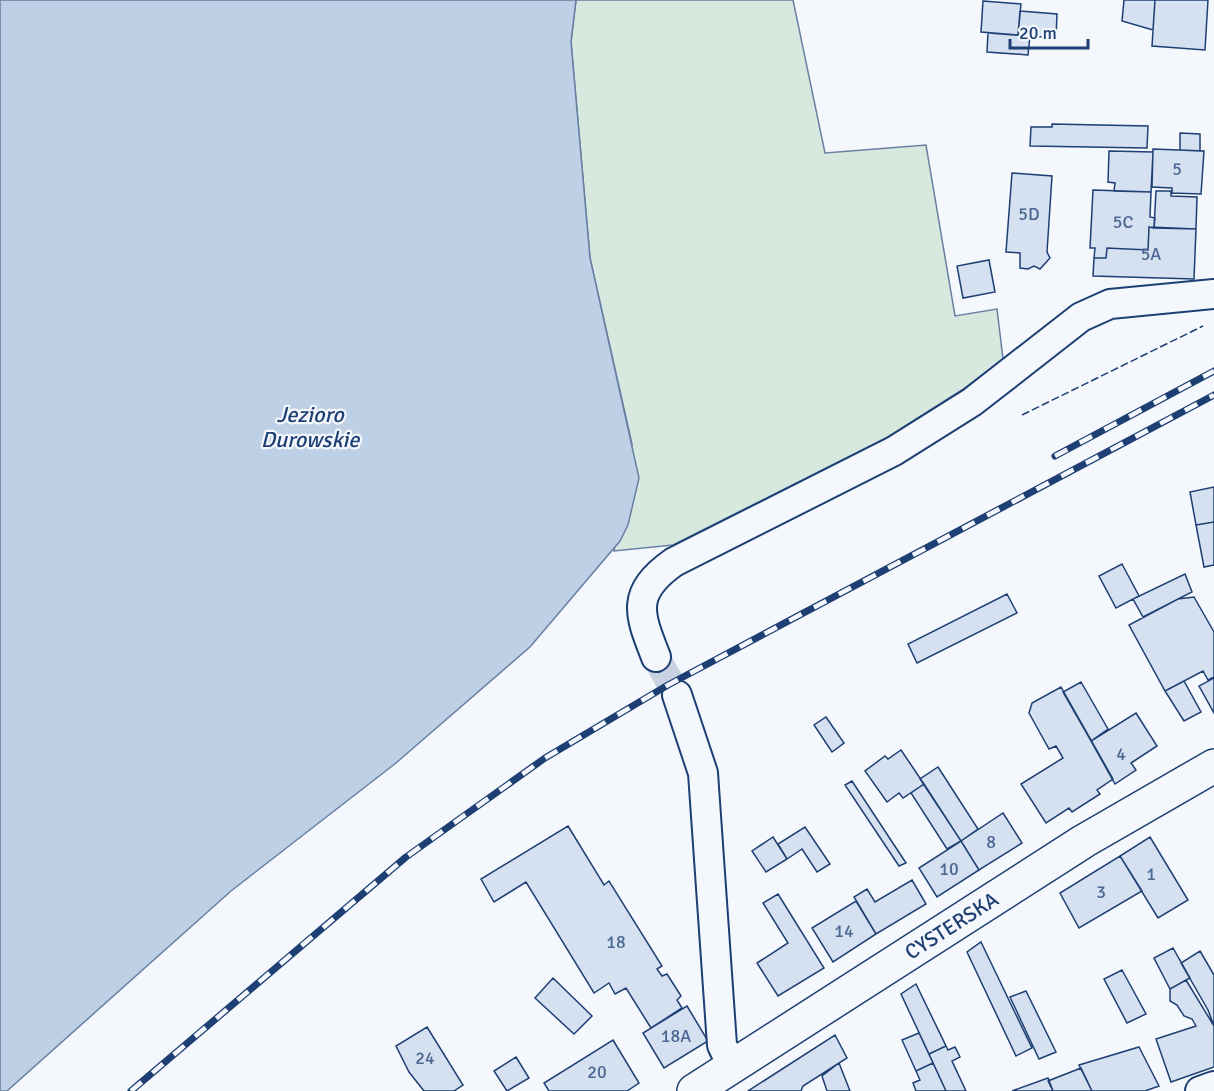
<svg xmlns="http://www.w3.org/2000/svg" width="1214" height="1091" font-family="Signika,sans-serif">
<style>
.green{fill:#d7e8df;stroke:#687fa3;stroke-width:1.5}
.water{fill:#bed0e5;stroke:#687fa3;stroke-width:1.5}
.building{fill:#d5e0f0;stroke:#1d3f73;stroke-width:1.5}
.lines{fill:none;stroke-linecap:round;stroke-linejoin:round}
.minor-tunnel{stroke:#c9d2e0;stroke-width:28;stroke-dasharray:28 14;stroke-linecap:butt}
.minor-casing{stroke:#1d3f73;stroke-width:32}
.major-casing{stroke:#1d3f73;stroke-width:36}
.minor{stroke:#f4f7fb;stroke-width:28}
.major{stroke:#f4f7fb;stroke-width:33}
.rail-casing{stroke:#1d3f73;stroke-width:7}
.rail{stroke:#f4f7fb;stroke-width:4.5;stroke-dasharray:14;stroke-linecap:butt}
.fence{stroke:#1d3f73;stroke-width:1.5;stroke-dasharray:8 3;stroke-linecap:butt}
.labels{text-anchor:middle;stroke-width:4.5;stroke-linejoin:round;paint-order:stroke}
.number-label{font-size:18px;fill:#4b6792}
.street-label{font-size:21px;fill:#1d3f73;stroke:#f4f7fb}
.water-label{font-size:22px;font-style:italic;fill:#1d3f73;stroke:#f4f7fb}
</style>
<rect width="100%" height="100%" fill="#f4f7fb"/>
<path class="green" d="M576,0H793L825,153L926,145L955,316L997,309L1003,359L962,390L888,437L673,545L614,551L632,444L590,258L571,42Z"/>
<path class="water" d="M0,0H576L571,42L590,258L639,478L628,525L620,541L530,647L396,763L231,891L7,1091H0Z"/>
<path class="building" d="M1124,0H1155L1153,30L1122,21Z
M1155,0H1208L1205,50L1152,46Z
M983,1L1021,4L1018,35L981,32Z
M1020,11L1057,14L1056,38L1018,35Z
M988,33L1030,36L1028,55L987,52Z
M1052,124L1148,126L1147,148L1030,146L1031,127H1052Z
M1180,133L1200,134V151L1180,150Z
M1153,149L1204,151L1201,194L1172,193V188L1152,187Z
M1109,151L1153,152L1151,192L1114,191L1115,183L1108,182Z
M1012,173L1052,176L1047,252L1050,258L1040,269L1034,266L1028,269L1020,268V253L1006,252Z
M1093,190L1151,192L1150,217L1155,218L1154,228L1149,227L1148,250L1107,248L1106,258H1094L1095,248H1090Z
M1156,191H1171V196L1197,197L1196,229L1154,228Z
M1149,227L1196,229L1194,279L1093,276L1094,258H1106L1107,248L1148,250Z
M989,260L995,292L963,298L957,266Z
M1214,487V522L1196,525L1190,492Z
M1214,522V565L1204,567L1196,525Z
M1122,564L1139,596L1116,608L1099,576Z
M1185,574L1192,592L1143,617L1133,599Z
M1007,594L1017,613L917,663L908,644Z
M1194,597L1214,632V677L1208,680L1203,671L1165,691L1129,625L1178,599Z
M1214,678V713L1199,686Z
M1184,681L1201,712L1184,721L1165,691Z
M1081,682L1108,729L1091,741L1063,692Z
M1061,687L1113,779L1097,790L1100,794L1072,812L1069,808L1046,823L1021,784L1063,758L1056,746L1049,749L1029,713L1032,703Z
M1136,713L1157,746L1131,763L1136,770L1115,784L1091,741Z
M826,717L844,743L832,752L814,725Z
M901,750L924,784L903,798L899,793L887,802L865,771L885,756L888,759Z
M938,767L978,829L961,841L920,779Z
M852,781L906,863L899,866L845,785Z
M924,784L961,841L947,849L911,793Z
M1003,813L1022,843L979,870L961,841Z
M568,826L604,885L609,881L662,966L657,969L662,976L667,974L681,996L677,1000L682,1008L651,1028L626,988L615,994L609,983L594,993L526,882L494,902L481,879Z
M805,827L830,864L817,872L802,849L787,859L778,844Z
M773,837L787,859L766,872L752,851Z
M1150,837L1188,900L1158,918L1120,856Z
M961,841L979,870L937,897L919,868Z
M1120,856L1142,891L1079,928L1060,893Z
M912,880L926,904L876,934L854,897L867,889L875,902Z
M778,894L824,968L778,996L757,963L788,943L763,903Z
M856,901L876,934L833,962L812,928Z
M981,942L1032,1048L1016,1056L967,952Z
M1173,948L1190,978L1170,989L1154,958Z
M1200,951L1214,975V1026L1208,1010L1181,963Z
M1122,970L1146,1014L1127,1023L1104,979Z
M553,978L592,1016L574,1034L535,998Z
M1186,980L1214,1026V1067L1171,1082L1156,1039L1196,1026L1192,1019L1184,1016L1177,1005L1170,1001V989Z
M916,984L946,1046L929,1054L901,994Z
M1026,991L1056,1052L1039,1059L1010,997Z
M687,1006L708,1041L664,1068L643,1033Z
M427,1027L463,1085L454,1091H424L409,1072L396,1046Z
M919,1033L933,1063L916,1071L902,1040Z
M835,1035L847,1058L803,1086L801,1091H748Z
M613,1040L639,1083L627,1091H549L544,1083Z
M946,1046L948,1050L955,1047L960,1057L952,1061L966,1091H946L929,1054Z
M1139,1047L1159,1086L1145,1091H1092L1079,1065Z
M516,1057L529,1078L507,1091L494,1071Z
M839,1063L850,1091H827L822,1076Z
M933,1063L946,1091H916L913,1083L920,1080L916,1071Z
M1081,1068L1092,1091H1053L1048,1081Z
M1048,1078L1053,1091H1012Z"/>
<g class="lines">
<path class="minor-tunnel" d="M656,657L677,695"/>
<defs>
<path id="minor" d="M656,657C639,614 630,593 674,562L894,451L972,402L1081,317L1110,304L1214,294
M677,695L703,773L722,1045L732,1066
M1200,1091L1214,1086"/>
<g id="major">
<path id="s1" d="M694,1091L1084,841L1214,766"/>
</g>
</defs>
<use href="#minor" class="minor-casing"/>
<use href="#major" class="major-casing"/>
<use href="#minor" class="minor"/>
<use href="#major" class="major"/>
<defs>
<path id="rail" d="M1055,456L1214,371
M131,1091L406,857L545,758L668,685L1214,395"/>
</defs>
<use href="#rail" class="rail-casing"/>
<use href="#rail" class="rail"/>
<path class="fence" d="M1022,415L1203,326"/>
</g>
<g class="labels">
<g class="number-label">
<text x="1177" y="175">5</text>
<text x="1029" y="220">5D</text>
<text x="1123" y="228">5C</text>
<text x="1151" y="260">5A</text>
<text x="1121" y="760">4</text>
<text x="991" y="848">8</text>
<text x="949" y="875">10</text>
<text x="1151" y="880">1</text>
<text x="1101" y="898">3</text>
<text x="844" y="937">14</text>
<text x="616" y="948">18</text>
<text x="676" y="1042">18A</text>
<text x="425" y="1064">24</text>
<text x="597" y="1078">20</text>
</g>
<g class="street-label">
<text dy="7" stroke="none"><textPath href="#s1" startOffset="306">CYSTERSKA</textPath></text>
</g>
<g class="water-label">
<text x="310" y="422">Jezioro<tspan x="310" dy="25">Durowskie</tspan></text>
</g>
</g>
<path d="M1010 39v9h78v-9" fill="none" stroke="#1d3f73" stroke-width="3"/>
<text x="1019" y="39" font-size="18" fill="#1d3f73" stroke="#f4f7fb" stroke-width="4.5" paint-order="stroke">20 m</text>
</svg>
